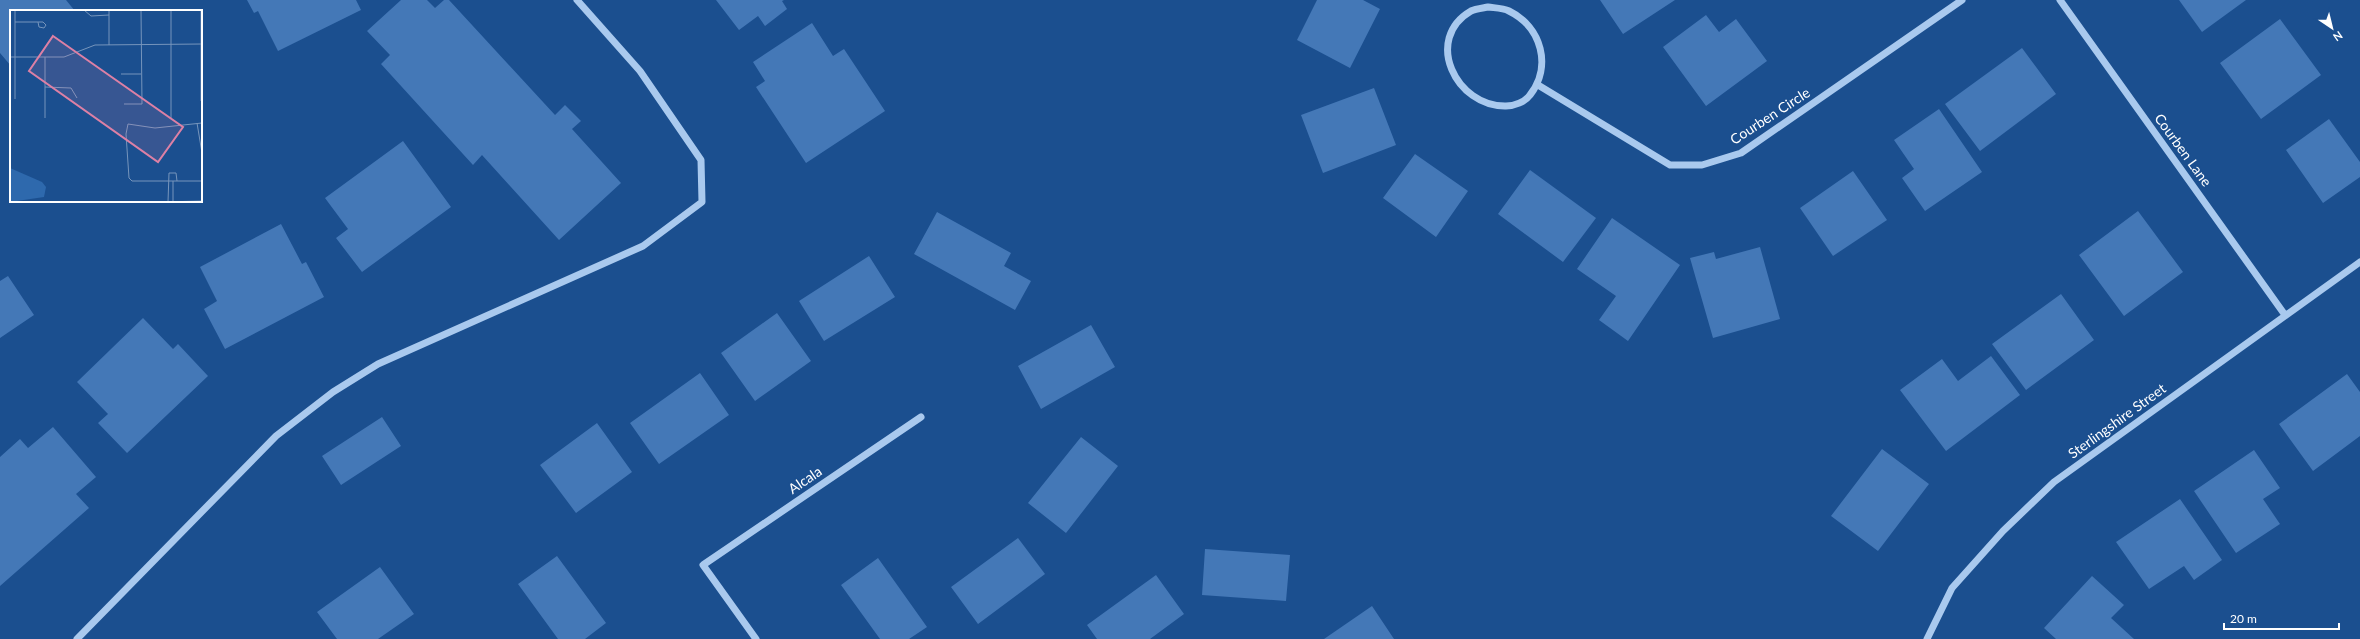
<svg xmlns="http://www.w3.org/2000/svg" width="2360" height="639" font-family="Lato,sans-serif">
<style>
.building{fill:#4478b7}
.lines{fill:none;stroke-linecap:round;stroke-linejoin:round}
.minor{stroke:#a9c9ee;stroke-width:7}
.labels{text-anchor:middle;stroke-width:3.5;stroke-linejoin:round;paint-order:stroke}
.street-label{font-size:14px;fill:#fff;stroke:#1b4f8f}
.inset-road{fill:none;stroke:#7695bc;stroke-width:1}
.view{fill:#dd80a5;fill-opacity:0.15;stroke:#dd80a5;stroke-width:2}
.inset-edge{fill:none;stroke:#fff;stroke-width:2}
</style>
<rect width="100%" height="100%" fill="#1b4f8f"/>
<path class="building" d="M0,0H66L75,11H11V66L0,53Z
M247,0H356L361,10L278,51L258,11L254,13Z
M401,0H427L435,8L444,0H449L555,115L565,105L581,121L572,129L621,183L559,240L482,155L473,165L381,64L390,55L367,31Z
M716,0H784L782,1L787,9L765,26L758,16L739,30Z
M1317,0H1363L1380,9L1350,68L1297,40Z
M1600,0H1675L1623,34Z
M2179,0H2246L2202,32Z
M1706,15L1719,32L1736,19L1767,61L1706,106L1663,47Z
M2280,19L2321,75L2261,119L2220,63Z
M812,23L833,56L844,49L885,111L806,163L756,87L765,81L753,62Z
M2022,48L2056,94L1980,151L1945,104Z
M1374,88L1396,145L1323,173L1301,115Z
M1939,109L1982,172L1925,211L1902,178L1914,169L1894,140Z
M2329,119L2360,162V177L2323,203L2286,150Z
M403,141L451,207L362,272L336,238L348,229L325,198Z
M1415,154L1468,191L1436,237L1383,198Z
M1530,170L1596,218L1563,262L1498,214Z
M1853,171L1887,220L1833,256L1800,208Z
M2138,211L2183,272L2124,316L2079,255Z
M937,212L1011,253L1004,266L1031,281L1015,310L914,254Z
M1612,218L1680,265L1628,341L1599,320L1616,296L1577,269Z
M281,224L302,264L306,262L324,297L225,349L204,309L217,301L200,267Z
M1760,247L1780,319L1713,338L1690,258L1714,252L1716,259Z
M869,256L895,297L824,341L799,301Z
M8,276L34,315L0,338V281Z
M2061,294L2094,340L2026,390L1992,344Z
M777,313L811,361L755,401L721,353Z
M143,318L173,349L178,344L208,376L127,453L98,423L108,414L77,382Z
M1091,325L1115,367L1041,409L1018,366Z
M1991,356L2020,395L1946,451L1900,390L1942,359L1958,381Z
M700,373L729,415L659,464L630,423Z
M2347,374L2360,392V436L2313,471L2279,424Z
M382,417L401,446L341,485L322,456Z
M597,423L632,472L576,513L540,465Z
M53,427L96,477L76,494L89,508L0,586V457L20,439L28,448Z
M1081,437L1118,466L1066,533L1028,503Z
M1882,449L1929,484L1878,551L1831,516Z
M2254,450L2280,488L2263,499L2280,524L2236,553L2194,491Z
M2180,499L2222,560L2194,580L2184,566L2149,589L2116,542Z
M1018,538L1045,574L978,624L951,587Z
M1205,549L1290,555L1286,601L1202,595Z
M557,556L606,623L585,639H558L518,584Z
M878,558L927,627L909,639H880L841,585Z
M380,567L414,614L378,639H337L317,612Z
M1156,575L1184,614L1150,639H1097L1087,625Z
M2092,576L2124,605L2111,618L2134,639H2056L2044,628Z
M1372,606L1394,639H1324Z"/>
<g class="lines">
<path class="minor" d="M2060,0L2285,315
M1488,7C1495,8 1503,8 1509,11C1542,27 1552,67 1530,95C1525,102 1514,106 1506,106C1456,107 1423,39 1471,11C1475,9 1483,8 1488,7Z
M1538,85L1670,165H1702L1741,153L1962,0
M77,639L276,436L333,392L378,364L643,246L702,202L701,160L640,71L577,0
M756,639L703,565L921,417
M1927,639L1952,588L2003,531L2054,482L2360,262"/>
</g>
<g class="labels">
<g class="street-label">
<text transform="translate(1770 116) rotate(-33)" y="5">Courben Circle</text>
<text transform="translate(2183 150) rotate(54)" y="5">Courben Lane</text>
<text transform="translate(2117 421) rotate(-36)" y="5">Sterlingshire Street</text>
<text transform="translate(805 480) rotate(-34)" y="5">Alcala</text>
</g>
</g>
<g transform="translate(10 10)">
<rect width="192" height="192" fill="#1b4f8f"/>
<path d="M0,158L32,172L36,177L34,187L0,192Z" fill="#2e69ad"/>
<path class="inset-road" d="M5,0V89M74,0L81,6L99,5M99,0V35M161,0V108M191,0V91M5,12H33L36,15L34,18L29,17L28,12M0,47H54L85,35L192,34M111,64H131M35,77L61,78L67,88M114,94H132L131,0M35,108V47M187,113L192,143M192,113L145,118L118,114L116,124L119,168L122,171H192M152,192L192,191M158,192L159,163H166L167,171M163,192V171"/>
<path class="view" d="M43,26L173,117L148,152L19,61Z"/>
<rect width="192" height="192" class="inset-edge"/>
</g>
<g transform="translate(2332 28) rotate(145)" stroke="#1b4f8f" stroke-width="3" paint-order="stroke">
<path d="M0-3L7 15L0 10L-7 15Z" fill="#ffffff"/>
<text y="-6" font-size="11" font-weight="bold" text-anchor="middle" fill="#ffffff">N</text>
</g>
<path d="M2224 623v6h115v-6" fill="none" stroke="#ffffff" stroke-width="2"/>
<text x="2230" y="623" font-size="12" fill="#ffffff" stroke="#1b4f8f" stroke-width="3" paint-order="stroke">20 m</text>
</svg>
